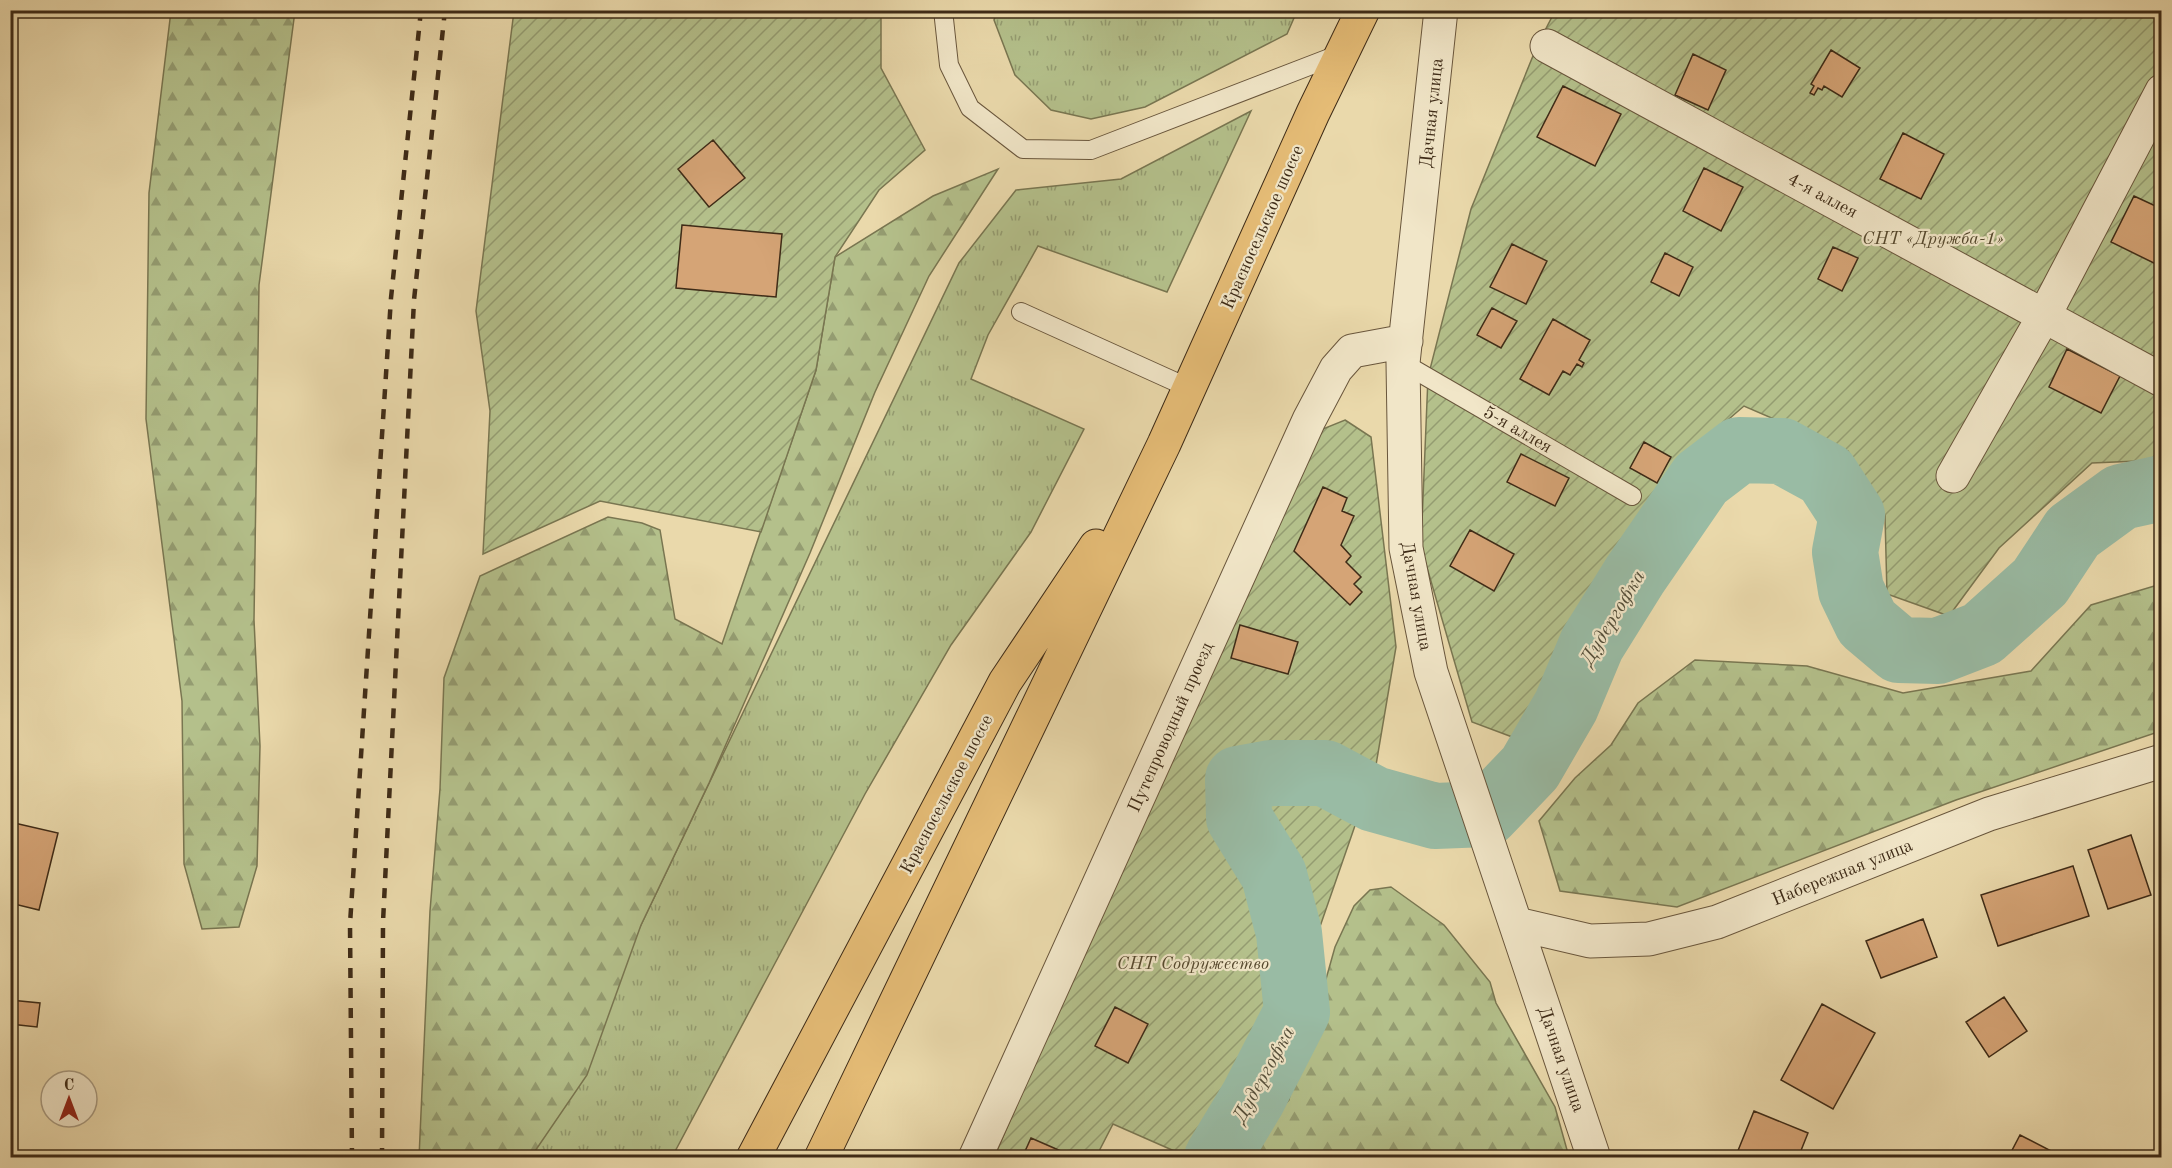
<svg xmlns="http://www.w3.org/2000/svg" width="2172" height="1168" font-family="'Old Standard TT',serif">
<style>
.grass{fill:url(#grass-tufts);stroke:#797651;stroke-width:1.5}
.forest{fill:url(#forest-firs);stroke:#797651;stroke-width:1.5}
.garden{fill:url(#garden-furrows);stroke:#797651;stroke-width:1.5}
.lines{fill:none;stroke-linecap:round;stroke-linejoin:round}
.river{stroke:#99bba4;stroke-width:66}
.building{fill:#d5a476;stroke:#3e2b17;stroke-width:1.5}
.service-casing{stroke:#69563c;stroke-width:20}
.minor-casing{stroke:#69563c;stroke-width:35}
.trunk-casing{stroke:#3e2b17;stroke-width:35}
.service{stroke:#f1e6c8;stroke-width:18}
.minor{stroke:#f1e6c8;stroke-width:33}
.trunk{stroke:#e5bc76;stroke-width:33}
.rail{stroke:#3e2b17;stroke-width:4.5;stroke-dasharray:10 10;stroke-linecap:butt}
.labels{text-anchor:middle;stroke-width:4.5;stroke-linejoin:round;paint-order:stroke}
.street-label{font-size:18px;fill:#3e2b17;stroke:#f1e6c8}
.park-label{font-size:18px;font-style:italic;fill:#56492e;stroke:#f1e6c8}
.water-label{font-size:20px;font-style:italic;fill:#554f3a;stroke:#f1e6c8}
</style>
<defs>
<pattern id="grass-tufts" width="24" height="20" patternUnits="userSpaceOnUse" patternTransform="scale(1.5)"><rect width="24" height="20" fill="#b4c08b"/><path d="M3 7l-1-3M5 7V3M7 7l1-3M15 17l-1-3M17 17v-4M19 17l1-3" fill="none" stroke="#949c71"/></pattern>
<pattern id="forest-firs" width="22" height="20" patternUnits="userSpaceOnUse" patternTransform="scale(1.5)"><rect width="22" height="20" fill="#b4c08b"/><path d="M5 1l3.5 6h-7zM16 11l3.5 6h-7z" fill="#949c71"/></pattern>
<pattern id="garden-furrows" width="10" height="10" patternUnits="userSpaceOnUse" patternTransform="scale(1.5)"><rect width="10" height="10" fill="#b4c08b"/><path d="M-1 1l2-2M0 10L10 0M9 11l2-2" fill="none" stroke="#949c71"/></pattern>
</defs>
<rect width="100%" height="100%" fill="#ead9ab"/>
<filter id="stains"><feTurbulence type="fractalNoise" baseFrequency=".00333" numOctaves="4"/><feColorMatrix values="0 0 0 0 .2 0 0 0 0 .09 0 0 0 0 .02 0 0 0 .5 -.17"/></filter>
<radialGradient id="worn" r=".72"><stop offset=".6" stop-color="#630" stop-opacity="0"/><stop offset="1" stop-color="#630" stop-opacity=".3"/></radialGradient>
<path class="grass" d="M997,11L1297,10V11L1287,34L1145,107L1091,119L1051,110L1015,75L994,20Z
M1251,111L1167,292L1038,246L988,335L971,379L1084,429L1031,532L951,645L865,794L672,1157L529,1158L959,263L1016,190L1121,179Z"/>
<path class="forest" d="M171,11H295L259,285L254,620L260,746L257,866L239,927L202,929L184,864L182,701L146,419L149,193Z
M998,169L929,276L875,392L810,553L709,783L641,925L587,1075L531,1157L419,1158L430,911L440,789L444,678L480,576L608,517L642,523L660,530L675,619L722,644L816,370L835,257L933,196Z
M2161,584V731L1956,800L1677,907L1560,891L1539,821L1575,778L1611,745L1638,703L1695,660L1807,666L1903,693L2031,671L2091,605Z
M1391,887L1444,925L1490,982L1496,1003L1555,1107L1569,1157H1247L1259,1133L1289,1100L1293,1077L1310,1036L1335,947L1354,906L1370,890Z"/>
<path class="garden" d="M514,11H881V68L925,150L879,190L835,257L816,370L761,532L600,501L483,554L490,411L476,311Z
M1555,11H2161V460L2092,463L1999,548L1949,616L1887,594L1885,516L1848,451L1744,406L1708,437L1656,507L1515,738L1472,722L1421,547L1428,377L1471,209L1537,46Z
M1345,420L1371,437L1396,647L1376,765L1289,1016L1188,1157L1113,1124L1096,1157L994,1158L1298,439Z"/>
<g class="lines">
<path class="river" d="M1217,1158L1253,1098L1297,1012L1289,933L1274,875L1239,818L1238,779L1271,773H1325L1374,799L1435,816L1486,814L1530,768L1566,706L1592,644L1635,575L1701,479L1739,450L1782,451L1826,475L1852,515L1845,552L1851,590L1867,623L1899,650L1938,651L1982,634L2040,582L2073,532L2121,497L2162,488"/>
</g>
<path class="building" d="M1831,50L1860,68L1842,97L1824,86L1822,90L1818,88L1814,95L1810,93L1814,86L1811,84Z
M1693,54L1726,70L1708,110L1675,95Z
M1563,86L1621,114L1595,166L1537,137Z
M1903,133L1944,154L1921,199L1880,179Z
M713,140L745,178L709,207L678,169Z
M1704,168L1743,187L1721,231L1683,211Z
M2134,196L2162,209V267L2111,242Z
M682,225L782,234L776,297L676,288Z
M1512,244L1547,261L1526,304L1490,287Z
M1833,247L1858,258L1842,291L1818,279Z
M1665,253L1693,267L1679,296L1651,282Z
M1492,308L1517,321L1501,348L1477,335Z
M1553,319L1590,340L1579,360L1584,363L1582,367L1577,364L1570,375L1563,371L1549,395L1520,379Z
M2067,349L2120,376L2101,413L2049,387Z
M1644,442L1671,457L1657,483L1630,468Z
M1521,454L1569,478L1555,506L1507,482Z
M1323,487L1347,498L1342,511L1354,516L1341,545L1351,556L1346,562L1361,577L1354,584L1362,592L1350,605L1294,551Z
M1470,530L1514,554L1494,591L1450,566Z
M1240,625L1298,642L1288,674L1231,658Z
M10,822L58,833L39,910L10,903Z
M2131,835L2151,895L2108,909L2088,850Z
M2073,866L2089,916L1998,946L1981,895Z
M1923,919L1937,957L1881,978L1866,941Z
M2004,997L2027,1031L1989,1057L1966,1022Z
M10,1000L40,1003L37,1027L10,1024Z
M1822,1004L1875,1033L1833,1109L1781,1080Z
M1115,1007L1148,1024L1128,1063L1095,1046Z
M1754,1111L1808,1133L1798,1158H1735Z
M2020,1135L2061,1156L2060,1158H2008Z
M1031,1138L1070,1155L1069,1158H1022Z"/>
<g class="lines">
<defs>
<path id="service" d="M943,10L949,65L970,108L1023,149L1091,150L1340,54
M1021,312L1189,388
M1403,363L1632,496"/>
<path id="minor" d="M1441,10L1403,363L1406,548L1431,672L1594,1158
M1547,46L2162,380
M1953,476L2045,314L2162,91
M1517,924L1590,941L1649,939L1717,922L1989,814L2162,761
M975,1158L1309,420L1336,369L1352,351L1406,341"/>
<path id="trunk" d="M753,1158L1005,682L1096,546
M821,1158L1164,444L1313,113L1363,10"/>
</defs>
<use href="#service" class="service-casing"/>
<use href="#minor" class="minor-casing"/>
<use href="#trunk" class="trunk-casing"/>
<use href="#service" class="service"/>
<use href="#minor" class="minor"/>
<use href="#trunk" class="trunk"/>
<path class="rail" d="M352,1158L350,924L391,298L421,10
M382,1158L383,922L414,300L445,10"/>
</g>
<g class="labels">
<g class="street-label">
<text transform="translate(1431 113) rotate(-84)" y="6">Дачная улица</text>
<text transform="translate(1823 195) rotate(28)" y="6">4-я аллея</text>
<text transform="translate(1262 227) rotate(-66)" y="6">Красносельское шоссе</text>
<text transform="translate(1518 429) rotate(30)" y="6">5-я аллея</text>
<text transform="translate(1417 596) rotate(80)" y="6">Дачная улица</text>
<text transform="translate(1170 727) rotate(-66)" y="6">Путепроводный проезд</text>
<text transform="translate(946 794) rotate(-62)" y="6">Красносельское шоссе</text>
<text transform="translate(1842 872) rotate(-22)" y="6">Набережная улица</text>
<text transform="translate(1562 1059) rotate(71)" y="6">Дачная улица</text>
</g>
<g class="park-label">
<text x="1933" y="244">СНТ «Дружба-1»</text>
<text x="1193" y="969">СНТ Содружество</text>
</g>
<g class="water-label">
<text transform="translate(1612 617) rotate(-59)" y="7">Дудергофка</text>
<text transform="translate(1263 1074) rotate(-61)" y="7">Дудергофка</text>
</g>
</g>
<rect width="2172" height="1168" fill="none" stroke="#ead9ab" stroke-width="36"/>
<rect x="12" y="12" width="2148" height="1144" fill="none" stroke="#3e2b17" stroke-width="3"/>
<rect x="18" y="18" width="2136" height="1132" fill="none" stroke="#3e2b17" stroke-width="1.5"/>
<g transform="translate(69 1099)"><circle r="28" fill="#f1e6c8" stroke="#a99b81" stroke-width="1.5"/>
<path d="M0-4.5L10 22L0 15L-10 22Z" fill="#8f2418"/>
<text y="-9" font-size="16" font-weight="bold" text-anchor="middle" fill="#3e2b17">С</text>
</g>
<rect width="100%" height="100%" filter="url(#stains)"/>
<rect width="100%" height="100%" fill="url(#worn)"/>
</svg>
